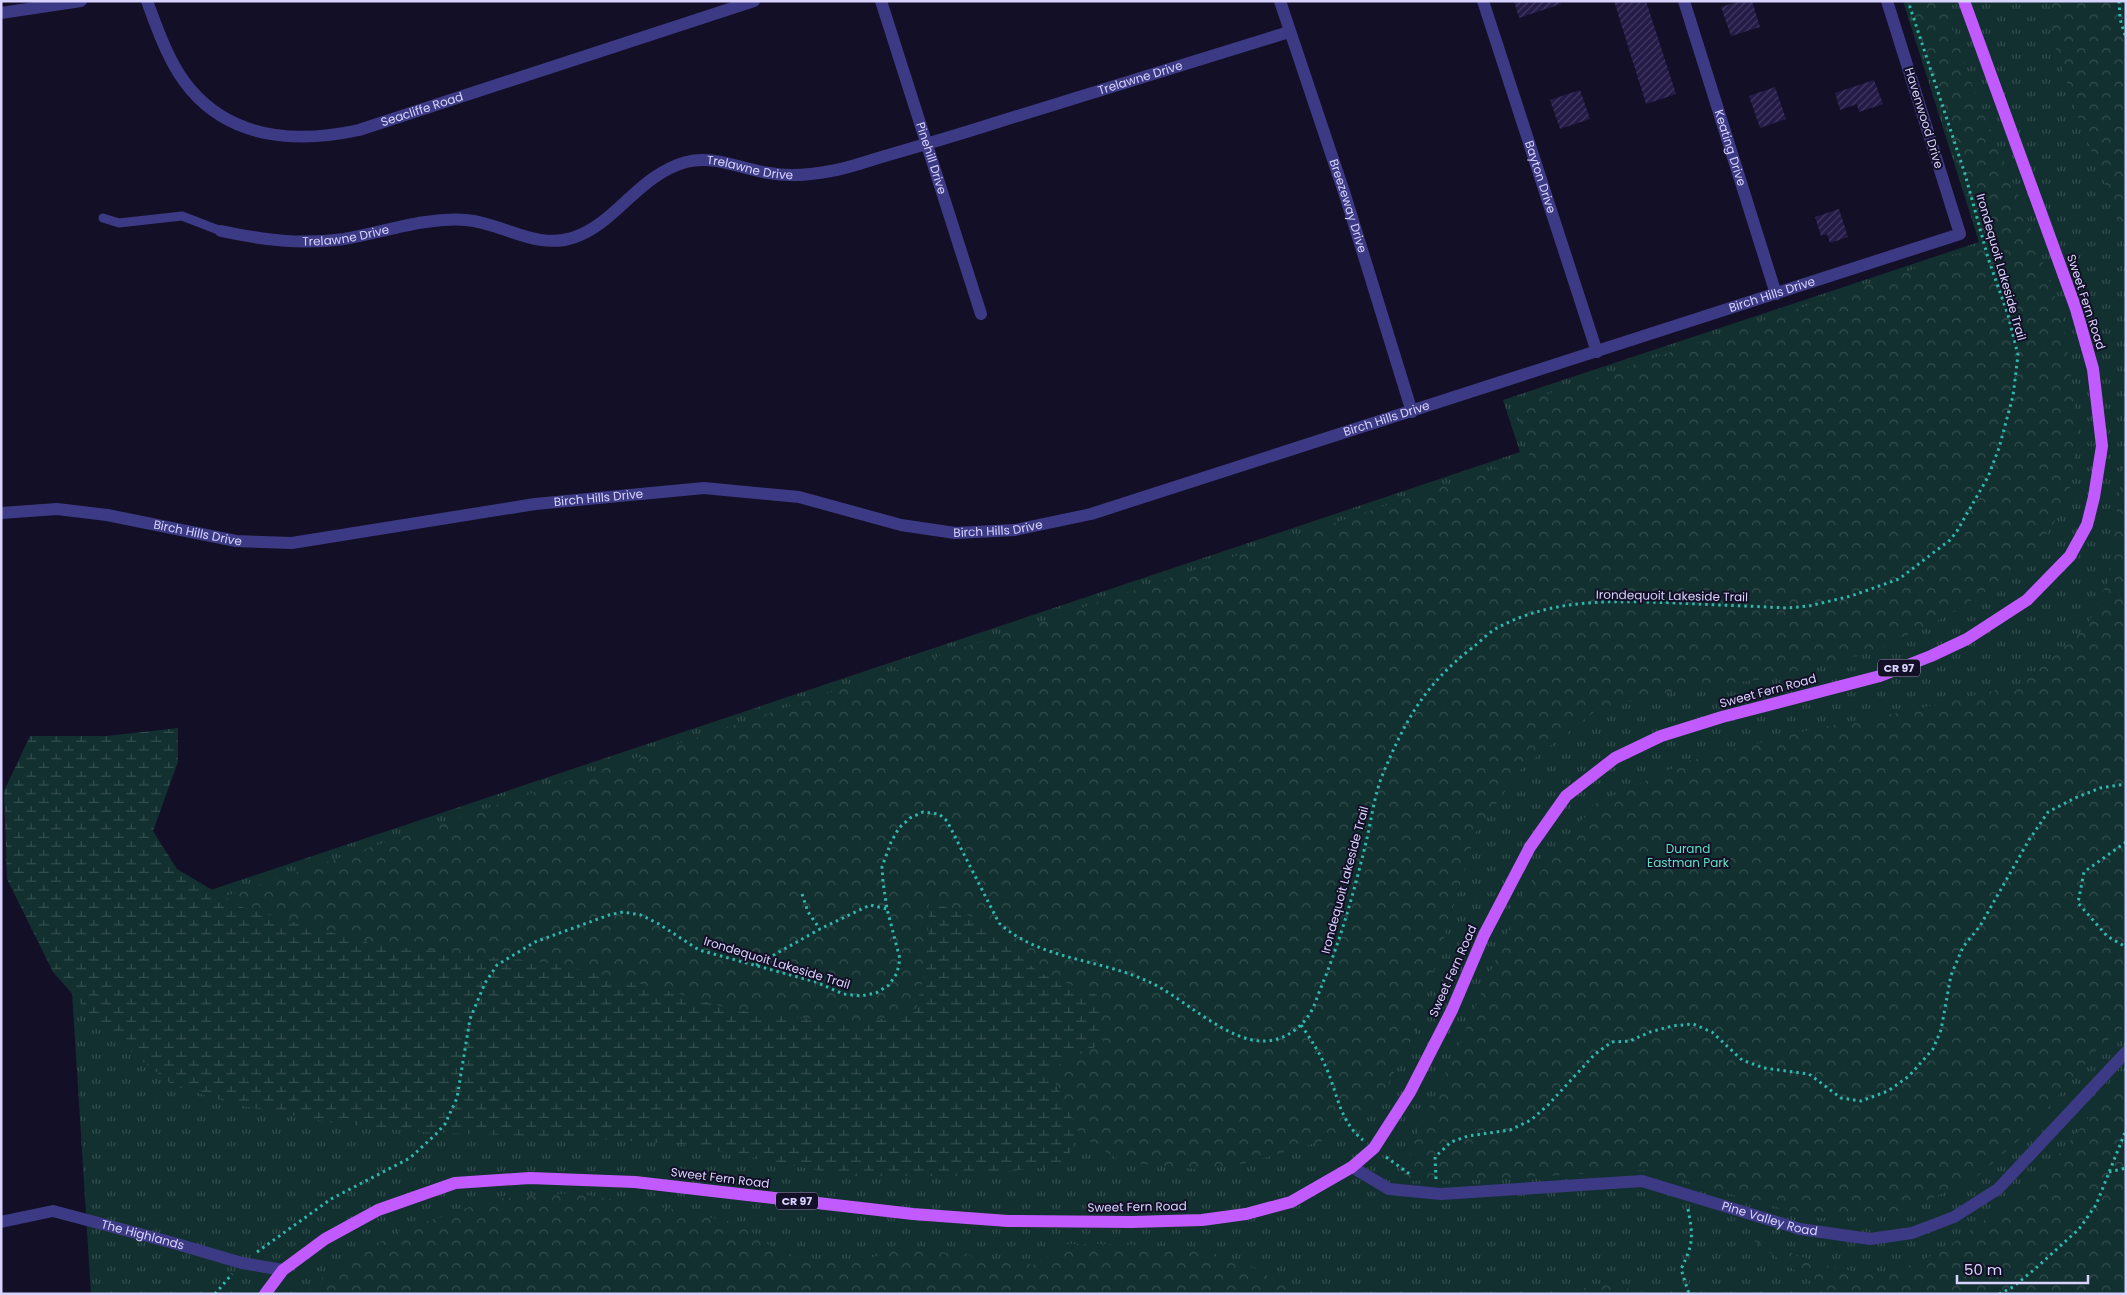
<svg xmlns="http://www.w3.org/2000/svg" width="2127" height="1295" font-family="Poppins,sans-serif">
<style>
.grass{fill:url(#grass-tufts)}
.forest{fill:url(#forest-crowns)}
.wetland{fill:url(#wetland-marsh)}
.building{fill:url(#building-hatch)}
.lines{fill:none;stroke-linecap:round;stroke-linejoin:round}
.path{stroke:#2fb8b0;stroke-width:3;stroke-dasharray:2.5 4;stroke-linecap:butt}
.lane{stroke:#3d3a85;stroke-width:9}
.street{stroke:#3d3a85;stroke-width:12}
.primary{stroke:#c25bff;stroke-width:12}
.labels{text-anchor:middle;stroke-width:4;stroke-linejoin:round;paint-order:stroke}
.shield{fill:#130f26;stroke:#9e99be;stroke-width:1}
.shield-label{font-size:11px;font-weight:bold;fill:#d9d4ff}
.street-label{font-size:12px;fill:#d9d4ff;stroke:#130f26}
.park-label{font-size:12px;fill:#5fe0c0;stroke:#130f26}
</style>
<defs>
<pattern id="grass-tufts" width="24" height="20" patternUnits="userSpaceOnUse" patternTransform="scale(1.25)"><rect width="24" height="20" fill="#12302f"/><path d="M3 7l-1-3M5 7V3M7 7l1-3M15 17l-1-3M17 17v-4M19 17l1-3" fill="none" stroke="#344d4e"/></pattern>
<pattern id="forest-crowns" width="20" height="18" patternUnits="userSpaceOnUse" patternTransform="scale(1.25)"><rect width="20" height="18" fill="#12302f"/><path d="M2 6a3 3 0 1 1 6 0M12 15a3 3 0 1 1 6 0" fill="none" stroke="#344d4e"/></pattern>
<pattern id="wetland-marsh" width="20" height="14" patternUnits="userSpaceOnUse" patternTransform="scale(1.25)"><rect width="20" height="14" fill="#12302f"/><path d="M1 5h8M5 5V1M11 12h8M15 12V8" fill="none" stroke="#344d4e"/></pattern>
<pattern id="building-hatch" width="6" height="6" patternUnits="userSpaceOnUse" patternTransform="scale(1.25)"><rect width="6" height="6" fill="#241b47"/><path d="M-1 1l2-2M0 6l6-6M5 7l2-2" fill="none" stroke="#433b63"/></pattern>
</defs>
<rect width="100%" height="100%" fill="#130f26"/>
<path class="grass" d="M1903,1H2126V1294H91L65,881L133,916L1520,452L1503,400L1979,242Z"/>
<path class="forest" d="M1907,1H1944L1975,93L2022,204L2063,319L2078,428L2068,502L2024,567L1949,615L1869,653L1772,678L1676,690L1598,709L1522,768L1476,832L1415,1033L1378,1103L1340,1136L1243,1164L1197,1169L1122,1162L1079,1134L1049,1069L1103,1043L1097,995L1040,973L972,917L929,901L928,956L916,1011L857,1024L729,1009L673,992L557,964L376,945L241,907L223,897L1530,457L1515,405L1982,246Z
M2049,1H2126V252L2117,214L2079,120L2053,40Z
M2126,439V1026L2101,1045L2026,1134L1973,1180L1891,1216L1814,1218L1647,1170L1479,1180L1402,1181L1416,1135L1463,1036L1524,893L1593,805L1688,761L1817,728L1908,711L2022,684L2087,627L2108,581Z
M2126,1079V1294H1828L1747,1236L1824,1265L1882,1277L1940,1252L2034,1185L2110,1091Z
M574,1193L666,1208L741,1224L769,1245L792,1255L845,1264L892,1252L930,1251L967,1255L1033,1265L1067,1244H1120L1199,1248L1254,1268L1299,1294H305L323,1277L401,1230L494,1199Z
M1605,1283L1650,1294H1559Z"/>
<path class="wetland" d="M178,728V762L153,831L177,869L241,907L376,945L557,964L673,992L729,1009L799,1018L857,1024L916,1011L928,956L929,901L972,917L1040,973L1097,995L1103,1043L1049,1069L1079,1134L1063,1166L955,1176H848L679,1144L560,1137L418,1132L327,1122L238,1105L174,1086L106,1032L53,972L7,879L4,791L30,736H107Z"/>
<path class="building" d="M1514,1H1560L1561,4L1519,18Z
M1614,1H1646L1676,94L1646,104Z
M1740,1H1752L1760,27L1731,36L1721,7Z
M1874,80L1883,104L1859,112L1857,104L1840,110L1835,93Z
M1775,87L1786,119L1760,128L1749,96Z
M1580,90L1590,119L1560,129L1550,100Z
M1839,209L1848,237L1830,243L1827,234L1821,236L1815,217Z"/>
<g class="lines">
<path class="path" d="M2119,1L2120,19L2126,38
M2126,842L2084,872L2078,903L2107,936L2126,947
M802,894L808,912L820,929
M756,965L820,929L870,905L887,909
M1301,1025C1312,1041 1321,1055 1328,1072C1338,1097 1341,1123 1363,1140
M1386,1157L1411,1175
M2109,1172L2126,1168
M1436,1179L1435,1157L1451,1142L1468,1136L1510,1130L1531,1120L1548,1105L1595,1054L1612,1042L1630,1041L1650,1032L1672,1026L1693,1024L1712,1032L1742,1060L1764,1068L1809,1074L1841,1098L1861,1101L1888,1091L1909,1076L1933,1049L1941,1030L1951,975L1963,947L1980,926L2029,840L2048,812L2075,798L2100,788L2126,784
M1688,1209C1693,1236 1694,1243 1681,1269L1688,1291L1694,1294
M257,1252L331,1199L410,1158L436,1134L445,1124L457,1098L470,1019L485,983L497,965L535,942L609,915L623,912L641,915L659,924L699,950L816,982L843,994L861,996L876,993L889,985L897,973L900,959L887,909L883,882L882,867L891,842L899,828L910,818L923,812L939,814L947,821L999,923C1043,963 1108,958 1159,987C1188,1003 1230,1042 1264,1041C1282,1041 1299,1030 1309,1015C1315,1006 1318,994 1322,985C1342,936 1356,885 1368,834C1372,815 1375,794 1382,776C1405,721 1424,685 1472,648C1480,642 1488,633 1497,628C1555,597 1615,601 1678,603C1714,605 1751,606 1787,608L1809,606L1851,596L1899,579L1950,540L1957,531L1988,477L1999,448L2013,396L2018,355L2008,315L1988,258L1965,174L1908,1
M215,1294L232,1274
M1999,1294L2013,1287L2036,1268L2079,1229L2096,1205L2126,1130"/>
<path class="lane" d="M103,218L119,223L182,216L221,231"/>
<g class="street">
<path id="s1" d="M147,1C158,31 170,66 191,90C234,140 299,143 359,130L754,1"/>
<path id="s2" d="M881,1L981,314"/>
<path id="s3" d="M1280,1L1346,198L1412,412"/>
<path id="s4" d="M1483,1L1597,352"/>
<path id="s5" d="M1684,1L1776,294"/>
<path d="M1,13L81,1"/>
<path id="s6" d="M221,231C264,240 300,245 344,239C385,232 424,217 466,220C503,223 537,251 575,237C616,223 639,175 686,162C715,155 741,169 769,173C790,177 810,175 831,171C849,168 867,161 885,156C923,145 961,134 998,122C1095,92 1192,62 1289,32"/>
<path id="s7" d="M1,513L57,509L107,515L236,541L292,543L535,504L704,488L799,497L901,525L955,533L1015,530L1091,514L1960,234L1887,1"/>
<path id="s8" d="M1352,1167L1389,1189L1441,1194L1642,1181L1800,1229L1870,1239L1912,1233L1954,1217L1998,1189L2126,1052"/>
<path id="s9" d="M1,1222L53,1211L170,1242L242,1263L283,1270"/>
</g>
<path class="primary" d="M265,1294L283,1270L325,1239L378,1210L455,1183L530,1178L635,1182L913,1214L1008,1221L1132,1222L1202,1220L1246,1214L1291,1202L1352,1167L1374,1148L1410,1092L1452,1010L1484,935L1530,847L1566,796L1615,758L1661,736L1722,717L1880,676L1931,656L1967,639L2027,600L2070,556L2087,525L2094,497L2102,446L2093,369L2076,309L1964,1"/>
</g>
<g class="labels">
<g class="shield">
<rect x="1878" y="659.5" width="42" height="17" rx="4"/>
<rect x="776" y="1192.5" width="42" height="17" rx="4"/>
</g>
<g class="shield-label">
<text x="1899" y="672">CR 97</text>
<text x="797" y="1205">CR 97</text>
</g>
<g class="street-label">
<text dy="4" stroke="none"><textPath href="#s6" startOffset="965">Trelawne Drive</textPath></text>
<text dy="4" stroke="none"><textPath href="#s1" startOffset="348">Seacliffe Road</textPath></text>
<text transform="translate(1924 118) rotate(73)" y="4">Havenwood Drive</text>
<text dy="4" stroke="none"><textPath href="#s5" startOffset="154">Keating Drive</textPath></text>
<text dy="4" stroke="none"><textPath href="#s2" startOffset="165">Pinehill Drive</textPath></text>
<text dy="4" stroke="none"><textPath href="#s6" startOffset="560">Trelawne Drive</textPath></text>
<text dy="4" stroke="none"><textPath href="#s4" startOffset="185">Bayton Drive</textPath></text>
<text dy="4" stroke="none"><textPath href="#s3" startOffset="216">Breezeway Drive</textPath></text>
<text dy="4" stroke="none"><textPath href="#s6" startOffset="126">Trelawne Drive</textPath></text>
<text transform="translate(2001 267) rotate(74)" y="4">Irondequoit Lakeside Trail</text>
<text dy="4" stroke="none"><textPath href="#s7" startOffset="1819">Birch Hills Drive</textPath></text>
<text transform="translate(2086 302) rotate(72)" y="4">Sweet Fern Road</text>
<text dy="4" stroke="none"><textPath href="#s7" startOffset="1414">Birch Hills Drive</textPath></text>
<text dy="4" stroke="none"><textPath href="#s7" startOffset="604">Birch Hills Drive</textPath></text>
<text dy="4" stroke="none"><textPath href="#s7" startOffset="1009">Birch Hills Drive</textPath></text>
<text dy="4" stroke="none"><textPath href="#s7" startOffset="199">Birch Hills Drive</textPath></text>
<text transform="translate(1672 596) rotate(1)" y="4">Irondequoit Lakeside Trail</text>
<text transform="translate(1768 691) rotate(-15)" y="4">Sweet Fern Road</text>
<text transform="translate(1345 880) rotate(-75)" y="4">Irondequoit Lakeside Trail</text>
<text transform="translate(777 963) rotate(17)" y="4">Irondequoit Lakeside Trail</text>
<text transform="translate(1453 971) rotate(-66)" y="4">Sweet Fern Road</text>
<text transform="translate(720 1178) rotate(7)" y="4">Sweet Fern Road</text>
<text transform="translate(1137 1207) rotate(-1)" y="4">Sweet Fern Road</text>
<text dy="4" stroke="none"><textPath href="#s8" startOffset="430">Pine Valley Road</textPath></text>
<text dy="4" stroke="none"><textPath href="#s9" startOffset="146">The Highlands</textPath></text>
</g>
<g class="park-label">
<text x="1688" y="853">Durand<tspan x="1688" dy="14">Eastman Park</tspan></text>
</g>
</g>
<rect width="2127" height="1295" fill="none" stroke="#d9d4ff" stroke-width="5"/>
<path d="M1957 1275v8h131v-8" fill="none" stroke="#d9d4ff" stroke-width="2.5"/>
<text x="1964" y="1275" font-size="15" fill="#d9d4ff" stroke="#130f26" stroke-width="4" paint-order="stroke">50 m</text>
</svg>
